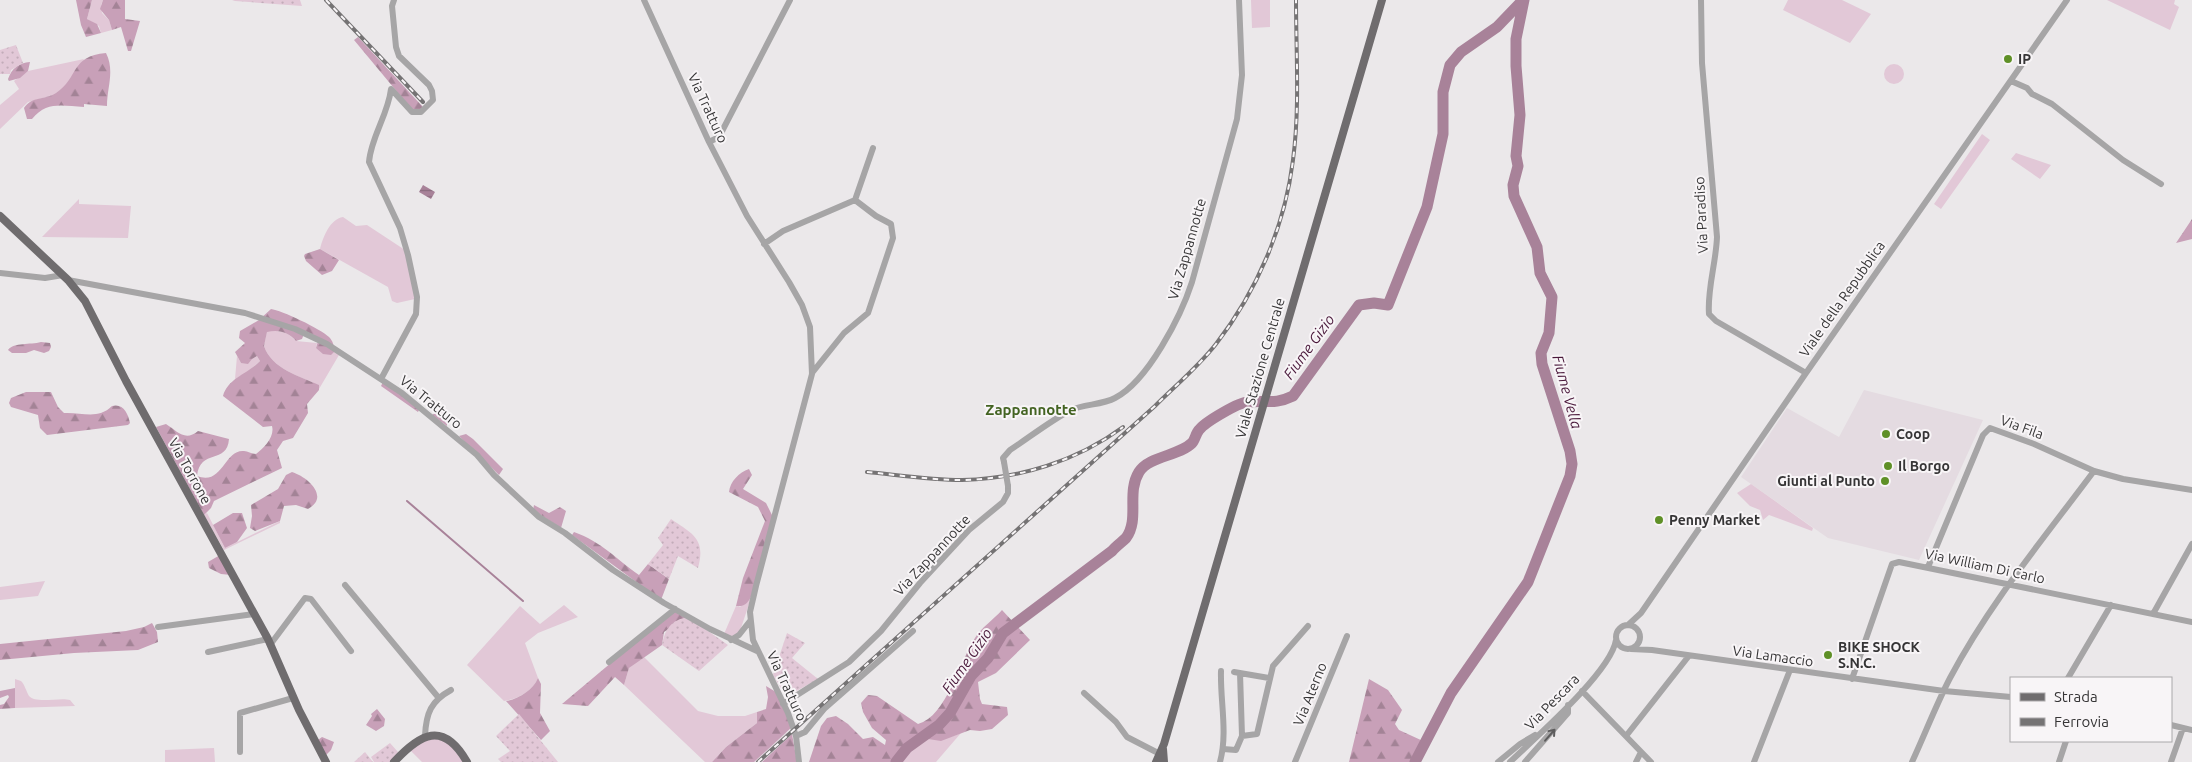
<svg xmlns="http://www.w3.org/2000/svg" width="2192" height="762" font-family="Ubuntu,sans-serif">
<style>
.built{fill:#e4dbe1}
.grass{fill:#e2c8d7}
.forest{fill:url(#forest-firs)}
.garden{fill:url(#garden-dots)}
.water{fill:url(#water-rules)}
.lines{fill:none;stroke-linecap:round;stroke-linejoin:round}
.stream{stroke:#a88299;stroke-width:2}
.river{stroke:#a88299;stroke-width:11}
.minor{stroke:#a6a5a6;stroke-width:6}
.major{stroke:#6f6c6e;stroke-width:8}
.rail-casing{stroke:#757374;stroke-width:4}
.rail{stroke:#f8f5f7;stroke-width:2;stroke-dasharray:5.5;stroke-linecap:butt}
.minor-bridge{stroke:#a6a5a6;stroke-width:6}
.oneway{stroke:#5d5c5d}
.poi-dot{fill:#5f9027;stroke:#f8f5f7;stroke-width:2}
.labels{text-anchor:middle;stroke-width:4;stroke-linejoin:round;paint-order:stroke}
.poi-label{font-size:14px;font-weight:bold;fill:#363536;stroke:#f8f5f7;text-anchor:start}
.street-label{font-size:14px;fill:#363536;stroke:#f8f5f7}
.water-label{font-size:15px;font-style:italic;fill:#4a193b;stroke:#f8f5f7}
.neighbourhood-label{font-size:15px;font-weight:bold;fill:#436322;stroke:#f8f5f7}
</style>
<defs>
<pattern id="forest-firs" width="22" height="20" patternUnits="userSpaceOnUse" patternTransform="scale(1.25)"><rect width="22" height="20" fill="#c8a0b8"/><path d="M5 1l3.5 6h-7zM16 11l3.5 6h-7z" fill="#a38396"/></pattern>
<pattern id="garden-dots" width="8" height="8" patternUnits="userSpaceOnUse" patternTransform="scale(1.25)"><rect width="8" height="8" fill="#e2c8d7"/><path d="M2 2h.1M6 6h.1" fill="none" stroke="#c2acb9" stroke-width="1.8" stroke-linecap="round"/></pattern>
<pattern id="water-rules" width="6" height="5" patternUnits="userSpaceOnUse" patternTransform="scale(1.25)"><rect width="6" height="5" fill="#a88299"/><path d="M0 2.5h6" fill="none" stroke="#8a6b7e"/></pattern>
</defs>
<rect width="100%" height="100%" fill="#ebe8ea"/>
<path class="built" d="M1864,390L1983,420L1919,560L1828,538L1741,477L1787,408L1839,437Z
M786,732L790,736L762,762H754Z"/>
<path class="grass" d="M92,0H103L101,5L102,13L109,20L112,30L101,33L99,26L87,19Z
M1251,0H1270V27L1252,28Z
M1788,0H1842L1871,14L1850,43L1783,10Z
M2107,0H2175L2174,4L2179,7L2170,30Z
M84,59L65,86L54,95L28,102L0,129V105L19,89L14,81L28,71Z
M1884 74a10 10 0 1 1 20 0a10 10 0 1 1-20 0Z
M1982,134L1990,140L1941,209L1934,204Z
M2016,153L2051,165L2040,179L2011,159Z
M79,199V204L131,206L128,238L42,237Z
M343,217L356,226L367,225L405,250L415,299L397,303L392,301L388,287L320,249C323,237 330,219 343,217Z
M272,330L287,333L296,341L317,343L316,348L335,351L339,355L319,389L318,385C299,376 272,369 264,346L267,331Z
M237,356L241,363L257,356L260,361L246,373L235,379Z
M1751,484L1813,528L1812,531L1769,515L1763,520L1760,510L1750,506L1737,493Z
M207,513L225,548L280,521V523L224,550L204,515Z
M45,581L38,596L0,600V587Z
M752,595L740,631L733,637L724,634L736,606L740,607Z
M564,605L578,617L538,633L525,643L538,678C533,691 518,699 504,701L467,665L520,606L540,624Z
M643,656L698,711L718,716H745L757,712V723L726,747L712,762H705L624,685L629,668Z
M15,679L21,681C25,685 26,691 29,696C36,704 60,697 70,700L75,706L15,708Z
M961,733L936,762H897L898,754L915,737C932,740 946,740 961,733Z
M434,737L449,744L464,762H422L411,751L418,744Z
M214,748L215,762H165V750Z"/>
<path class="forest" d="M76,0H92L87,19L97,24L101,33L86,37L81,25Z
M103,0H125V19L140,21L131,51H128L121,27L112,30L109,20L100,9Z
M358,37L423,107L419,111H413L354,40Z
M106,53C115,71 107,87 107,106L84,104V107C62,106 47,101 32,119H27L24,108C32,96 45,100 56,93C79,78 70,56 106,53Z
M30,62L28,71L20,78L9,81L8,79C12,68 19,63 30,62Z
M2192,219V239L2176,243Z
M320,249L339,260L332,271L322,275L306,261L304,256L305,254Z
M271,309C281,310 321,329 329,337C333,341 334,346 335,351L331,355L323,354L316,348L319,338L305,331L302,339L296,341C289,332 278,329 267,332L264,346C272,369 299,376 319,385V390L307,404L308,413L293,438L283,441L277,450L282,468L214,501L211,508L204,515L156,427L166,424C177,431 185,442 198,431L229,439C227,465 200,448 197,476C223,486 224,449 244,451C248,451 251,454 256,454C264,448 275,437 272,426L263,427L223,396C228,378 248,374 260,361L257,356L252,359L248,364L241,363L235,352L245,343L239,338L240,331L259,320Z
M41,342L50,343L51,347L49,351L44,353L34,350L26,353H12L8,350C14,342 30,345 41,342Z
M383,382L403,396L419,410L418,412L381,386Z
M26,392H51L58,407L64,413C82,412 98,420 112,406C123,403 128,413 130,423L128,425L47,435L40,428L38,415L11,407L9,403L11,398Z
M442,410L447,421V426L432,415L438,411Z
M466,434L473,439L503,469L499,475L459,436Z
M749,469L752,475L743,489L766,503L773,517L752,595C748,602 746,607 736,606L743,578L765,521L758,507L729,492C730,482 739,472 749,469Z
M292,472C308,477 330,497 308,509L296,505L284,506L280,521L255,531L250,528L252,516L251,505L278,489L286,475Z
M534,505L549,513L560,507L566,511L561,528L533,510Z
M233,513H242L247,528L237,542L225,548L213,525Z
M574,532C602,542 616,559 639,575L648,564L669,579L661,600L572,535Z
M220,555L231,575L221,574L209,568L208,562Z
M674,610L688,617L664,632L662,645L629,668L624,685L615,677L588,706L562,704Z
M1002,610L1030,640L996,673L978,682L980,699L982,704L1007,707L1008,715L992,729L980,731L970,730L941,741L915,737L898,754L897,762H809L821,726L827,718L836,716L848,724L863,739L873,737L885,745L886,740L872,728L863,712L861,703L868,695L877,696L918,724C947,716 959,662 975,638C981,628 994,619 1002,610Z
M152,623L157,632L158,642L138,650L74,653L0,660V644L126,631L144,627Z
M538,678L541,684L540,713L550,731L541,740L506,701C519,699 533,690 538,678Z
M1369,679L1388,690L1402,710L1395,724L1399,730L1423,741L1412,762H1349Z
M766,686L776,692L792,727L754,762H712L726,747L757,723V712L766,709L768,697Z
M15,688V708L0,709V705L4,704L9,697L8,695L0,698V691Z
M377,709L385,719L384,726L376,731L366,725L372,716L371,714Z
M792,734L797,762H762L790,736Z
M322,737L334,742L331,750L326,755L318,740Z"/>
<path class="garden" d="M232,0H300L302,6L235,1Z
M16,45L23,63L11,70L10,74H0V50Z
M671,519C693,534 706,539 698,568L678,556L669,579L648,564L663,545L658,538Z
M688,617L728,645L699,671L662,645C665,629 671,620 688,617Z
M787,633L805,643L792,658L818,679L793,693L783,692L773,675Z
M519,714L558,762H501L498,759L510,751L496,736Z
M390,743L398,752L390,762H374L371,757Z
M365,752L373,762H354Z"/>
<path class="water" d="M423,185L435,192L431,199L419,192Z"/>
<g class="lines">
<path class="stream" d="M407,501L523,601"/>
<path class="river" d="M896,762L907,748L939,725L950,713L971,676L988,658L1003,633L1112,551C1116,546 1122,542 1126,538C1140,519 1126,493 1139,472C1149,456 1179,456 1192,443C1195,440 1196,433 1199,430C1205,422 1239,402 1248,402C1267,400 1274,405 1293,396L1359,305L1374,303L1388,305L1427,207L1443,134V92L1450,65L1461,52L1497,27L1523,0
M1415,762L1451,693L1528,582L1570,476L1572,464L1570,451L1542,364L1541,353L1549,333L1552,297L1540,273L1537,247L1514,196L1513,185L1518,166L1516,156L1520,115L1516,66V39L1524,0"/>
<path class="minor" d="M644,0L709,142L747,216L789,282L802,305L810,327L812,374L756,586L750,612L753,640L788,713L796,736L799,762
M1701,0L1702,63L1717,237C1716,263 1707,290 1709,314L1716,321L1806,373
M2011,81L2027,88L2032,94L2052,104L2123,160L2161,184
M709,142L719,137L790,0
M764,244L783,231L855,200L873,148
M0,273L45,278L63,275
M68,280L245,313L295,329L327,344L402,393L477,455L494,475L539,517L565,533L613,570L664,603L710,629L757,651
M812,373L844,333L868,313L893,238L891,224L876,216L855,200
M381,379L416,314L417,297L408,255L400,228L369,162C371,137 388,115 391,89L412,112H421L433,100L432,91L429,85L399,56L396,47L392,6L394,0
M1004,462L1003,458L1010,450C1030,437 1050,421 1071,410C1084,404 1102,405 1115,398C1148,381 1181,316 1192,282L1237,119L1242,75L1239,0
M1928,567L1983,435L1990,428L2034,444L2094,471L2123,479L2192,490
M345,585L438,697
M2153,614L2192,544
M1616 637a12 12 0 1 1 24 0a12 12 0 1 1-24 0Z
M1628,625L1641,613L1806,373L2067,0
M158,627L254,614
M731,640L739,635L750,621
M270,645L305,598L311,599L351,651
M1631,649L1652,650L1944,691L2011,697
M208,652L268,639
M609,662L675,609
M1234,672L1269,678
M1240,673L1242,736
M2068,678L2111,605
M1852,679L1892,564L1899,562L2192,622
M1582,691L1651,762
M1084,693L1116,722L1127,737L1160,754
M783,704L849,662L881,631L920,583L969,530L1003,502L1008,493V486
M2171,725L2192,730
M425,736C426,713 431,701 451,690
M796,736L805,732L824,709L913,631
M1626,736L1688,657
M1223,749L1236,750L1242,736L1257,734L1273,666L1308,626
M240,752V713L293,698
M1220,762C1228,732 1220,701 1221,671
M1295,762L1347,636
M1498,762L1520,744L1535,735
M1510,762C1535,738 1611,672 1616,640
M1525,762L1568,713V705
M1636,762L1641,752
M1754,762L1790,670
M1912,762C1925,734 1936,705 1950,678C1989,604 2044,538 2094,471
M2059,762L2066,741
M2171,762L2183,728"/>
<path class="major" d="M0,216L68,280L85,301L126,381L268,639L299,710L326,762
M1163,749L1164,762
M394,762C420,734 443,720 467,762
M1156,762L1164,744L1382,0"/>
<defs>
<path id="rail" d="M326,0L423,102
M867,472C898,475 930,480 962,480C1019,479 1077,461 1123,427
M758,762L1155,406C1175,386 1198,367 1216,344C1257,291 1285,226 1293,160C1300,107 1296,53 1296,0"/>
</defs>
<use href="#rail" class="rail-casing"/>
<use href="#rail" class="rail"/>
<path class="minor-bridge" d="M1004,462L1008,486"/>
</g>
<defs><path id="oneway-shaft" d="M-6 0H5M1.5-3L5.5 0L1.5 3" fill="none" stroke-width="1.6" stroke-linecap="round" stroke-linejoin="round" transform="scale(1.25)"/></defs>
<use class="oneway" href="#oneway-shaft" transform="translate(1550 735) rotate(-49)"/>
<g class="poi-dot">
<circle cx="2008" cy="59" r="5"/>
<circle cx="1886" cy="434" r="5"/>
<circle cx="1888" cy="466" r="5"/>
<circle cx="1885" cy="481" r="5"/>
<circle cx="1659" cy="520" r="5"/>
<circle cx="1828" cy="655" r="5"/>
</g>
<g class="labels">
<g class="poi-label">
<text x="2018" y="64">IP</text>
<text x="1896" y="439">Coop</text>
<text x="1898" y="471">Il Borgo</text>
<text x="1875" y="486" text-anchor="end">Giunti al Punto</text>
<text x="1669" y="525">Penny Market</text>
<text x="1838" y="652">BIKE SHOCK<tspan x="1838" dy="16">S.N.C.</tspan></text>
</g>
<g class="street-label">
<text transform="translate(708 108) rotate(65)" y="5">Via Tratturo</text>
<text transform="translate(1701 215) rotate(-93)" y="5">Via Paradiso</text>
<text transform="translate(1187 249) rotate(-74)" y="5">Via Zappannotte</text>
<text transform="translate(1842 299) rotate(-55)" y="5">Viale della Repubblica</text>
<text transform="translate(1260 368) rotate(-74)" y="5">Viale Stazione Centrale</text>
<text transform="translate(431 402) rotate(39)" y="5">Via Tratturo</text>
<text transform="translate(2022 427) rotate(20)" y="5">Via Fila</text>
<text transform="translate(190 471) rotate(61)" y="5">Via Torrone</text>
<text transform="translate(932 555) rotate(-47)" y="5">Via Zappannotte</text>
<text transform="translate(1985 566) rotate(12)" y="5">Via William Di Carlo</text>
<text transform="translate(1773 656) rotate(8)" y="5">Via Lamaccio</text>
<text transform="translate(787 686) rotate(65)" y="5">Via Tratturo</text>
<text transform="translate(1310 694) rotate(-68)" y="5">Via Aterno</text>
<text transform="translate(1552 702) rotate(-46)" y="5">Via Pescara</text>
</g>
<g class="water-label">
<text transform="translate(1309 347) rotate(-54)" y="5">Fiume Gizio</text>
<text transform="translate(1567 392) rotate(75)" y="5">Fiume Vella</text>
<text transform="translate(967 661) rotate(-55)" y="5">Fiume Gizio</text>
</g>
<g class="neighbourhood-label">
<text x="1031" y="415">Zappannotte</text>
</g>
</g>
<rect x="2010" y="677" width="162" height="65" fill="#f8f5f7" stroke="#aaa8aa"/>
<rect x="2020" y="693" width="25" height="8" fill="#6f6c6e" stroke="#aaa8aa"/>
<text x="2054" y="702" font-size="15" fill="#363536">Strada</text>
<rect x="2020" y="718" width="25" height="8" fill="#757374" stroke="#aaa8aa"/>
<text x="2054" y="727" font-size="15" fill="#363536">Ferrovia</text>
</svg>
